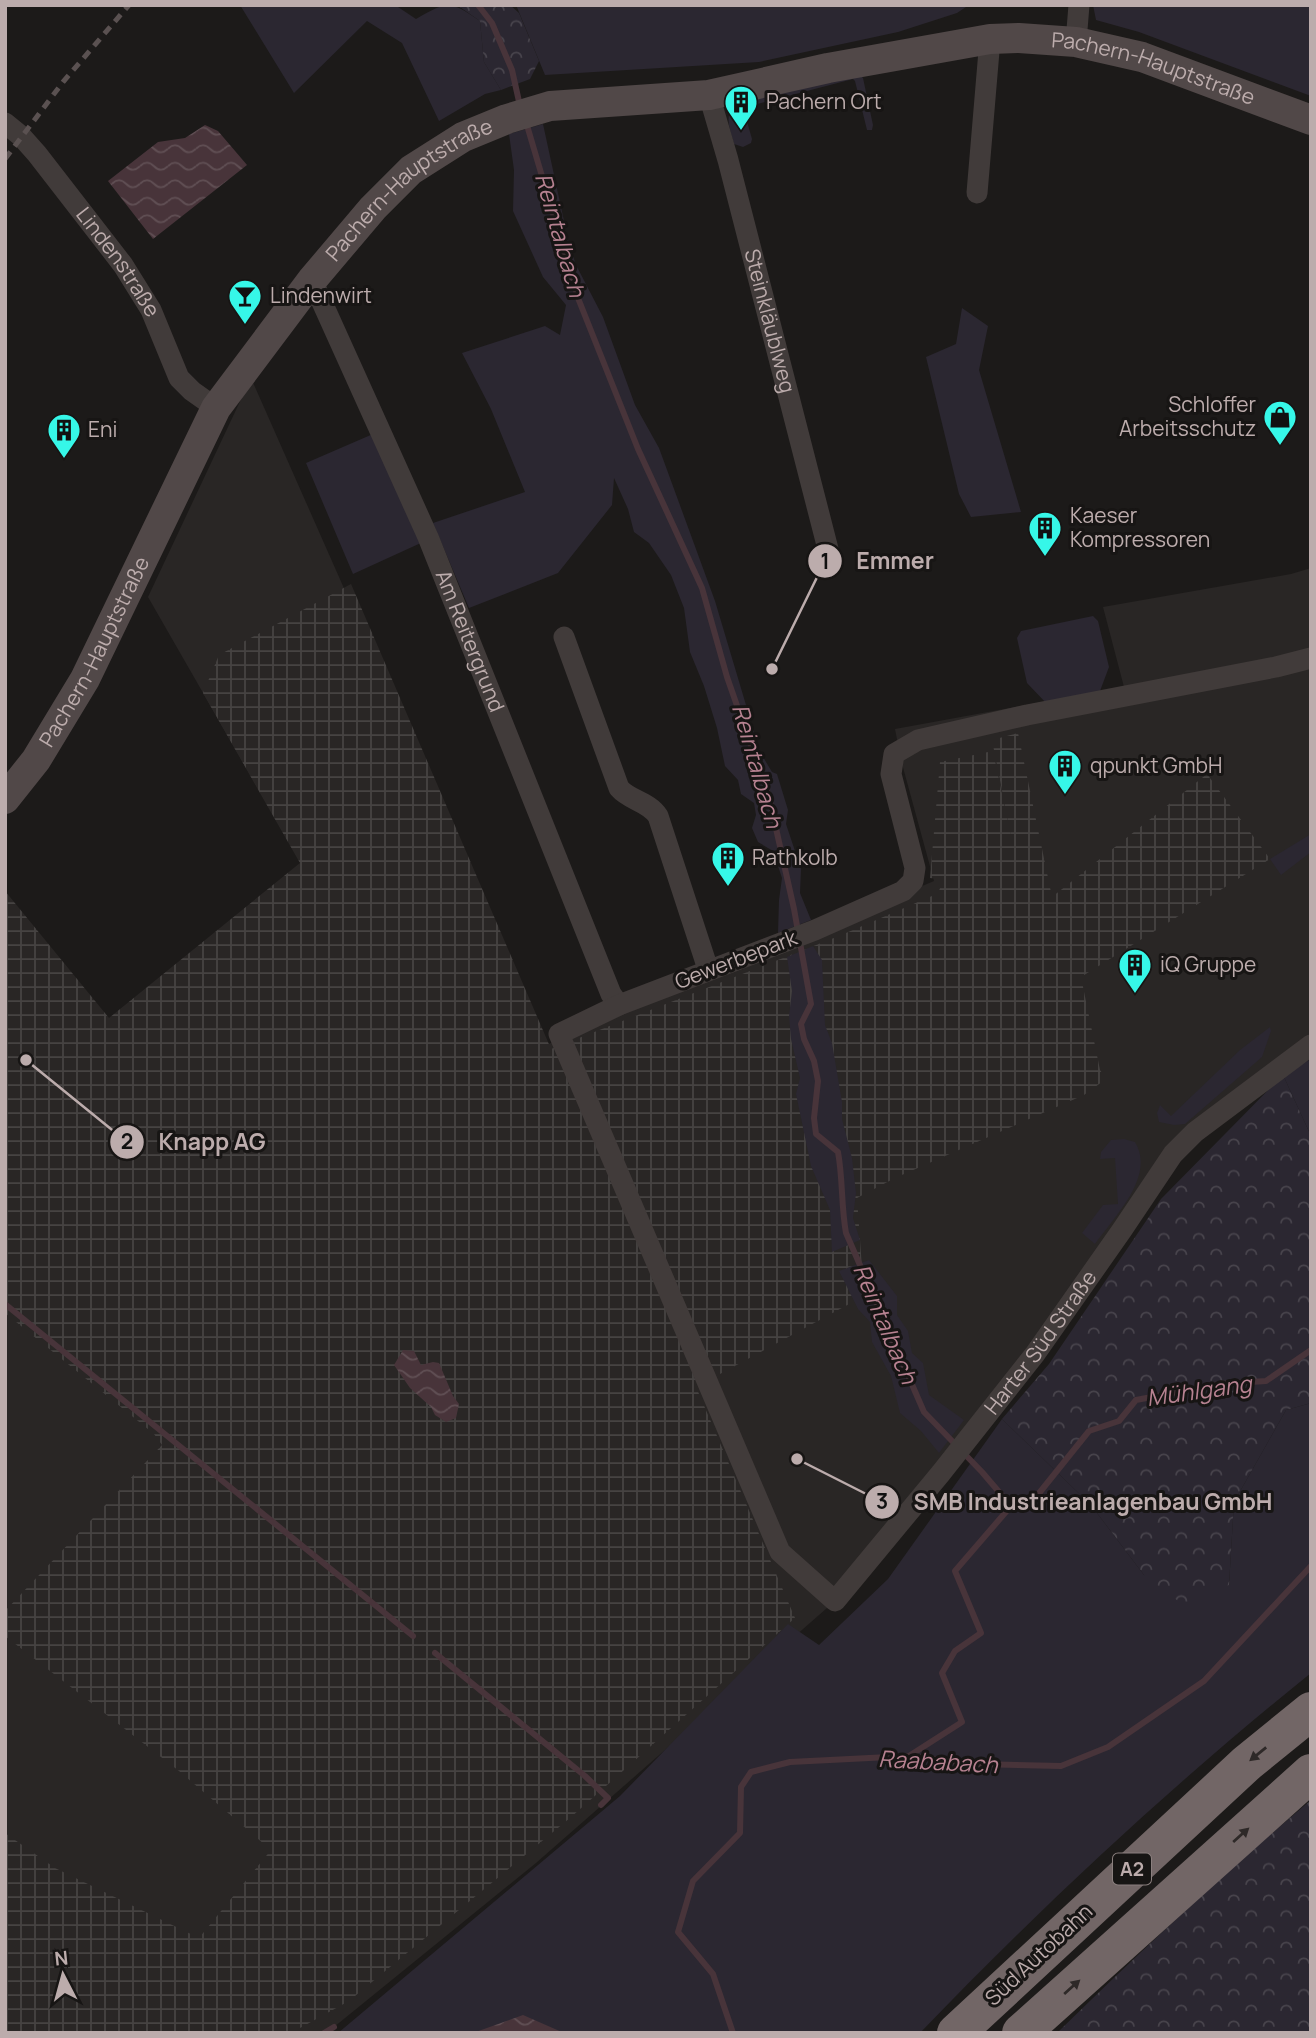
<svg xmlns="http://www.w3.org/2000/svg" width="1316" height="2038" font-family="Manrope,sans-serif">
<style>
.built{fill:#292625}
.industrial{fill:url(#industrial-grid)}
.green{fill:#2b2731}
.forest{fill:url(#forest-crowns)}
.water{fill:url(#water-waves)}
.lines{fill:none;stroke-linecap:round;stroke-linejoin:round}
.stream{stroke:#48343a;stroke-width:6}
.minor{stroke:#413b3a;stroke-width:21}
.secondary{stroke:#514848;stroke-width:30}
.motorway{stroke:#726666;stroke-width:38}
.rail{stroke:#5a5151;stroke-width:5;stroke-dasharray:9 7;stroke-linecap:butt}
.oneway{fill:#2e2928}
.labels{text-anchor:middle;stroke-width:6;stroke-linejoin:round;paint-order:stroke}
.shield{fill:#171514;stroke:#8a7f7e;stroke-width:2}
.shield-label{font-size:19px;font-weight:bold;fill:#bcacac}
.street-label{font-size:21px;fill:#bcacac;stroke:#171514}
.poi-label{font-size:21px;fill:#bcacac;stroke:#171514;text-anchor:start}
.water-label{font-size:23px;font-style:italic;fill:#b78291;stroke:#171514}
.leader{fill:none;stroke:#bcacac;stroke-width:2.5}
.callout-dot{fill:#bcacac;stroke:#171514;stroke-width:2.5}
.mark-label{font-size:21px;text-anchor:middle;font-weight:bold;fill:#111}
.callout-label{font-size:23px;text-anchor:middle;font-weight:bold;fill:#bcacac;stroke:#171514;stroke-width:6;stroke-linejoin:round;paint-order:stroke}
</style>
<defs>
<pattern id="industrial-grid" width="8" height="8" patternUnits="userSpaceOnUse" patternTransform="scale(1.75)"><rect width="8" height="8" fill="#292625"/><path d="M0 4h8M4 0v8" fill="none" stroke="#464342"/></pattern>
<pattern id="forest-crowns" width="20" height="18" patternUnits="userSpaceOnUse" patternTransform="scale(1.75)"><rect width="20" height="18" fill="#2b2731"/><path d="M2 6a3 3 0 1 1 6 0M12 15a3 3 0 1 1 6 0" fill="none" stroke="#48444c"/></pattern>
<pattern id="water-waves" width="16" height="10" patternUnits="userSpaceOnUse" patternTransform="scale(1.75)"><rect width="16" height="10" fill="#48343a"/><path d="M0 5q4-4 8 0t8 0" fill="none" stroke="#604f54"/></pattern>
</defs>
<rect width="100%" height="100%" fill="#1c1a19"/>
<path class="built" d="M251,378L546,1045L934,881L901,760L895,729L1124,687L1103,607L1291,574L1311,568V1045L1173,1154L1122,1230L835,1601L536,1863L334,2027L324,2033H5V914L110,1039L307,874L148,597Z"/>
<path class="industrial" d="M351,584L551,1049L839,936L932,896L940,889L938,879L930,878L940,762L993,751L1013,846L992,740L1018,733L1052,897L1207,774L1270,859L1081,977L1100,1070L1106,1079L1084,1095L895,1178L857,1198L864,1296L696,1387L795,1618L570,1818L349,2001L291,2033H5V1833L55,1868L199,1938L271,1850L179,1771L5,1636V1611L162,1445L154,1434L5,1313V891L109,1018L300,863L203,693L219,655Z"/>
<path class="green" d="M240,5H395L416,19C448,1 449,0 480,21L484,62L501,90L485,94L439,121L402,43L367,21L294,93Z
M516,5H969L957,13L898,32L759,62L545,75Z
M1093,5H1311V96L1139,32L1096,20Z
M860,75L863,78L873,125L872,130H867L855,81L853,79L746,107L744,111L752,139L751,143L743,147L734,144C730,129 724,117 734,104Z
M543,124L569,244L576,265L603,317L635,405L659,448L715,601L760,752L772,772L777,774L788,810L786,824L801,869L800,893L811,920L778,933L779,900L782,878L773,851L758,842L752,828L756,815L754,803L741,794L738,780L725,766L717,728L704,686L690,652L684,608L671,575L649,543L634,532L628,509L614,478L612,505L558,573L469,608L433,523L525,492L491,409L462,353L545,326L560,335L566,305L543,277L513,211L514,170L509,134Z
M962,308L988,326L979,370L1021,512L971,517L959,494L926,357L956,344Z
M373,434L423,542L353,574L306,463Z
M1093,616L1098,621L1109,667L1100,691L1047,704L1027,683L1017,638L1021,631Z
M1311,834V852L1281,875L1270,859Z
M813,946L822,960L825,1025L832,1043L842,1102V1119L852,1158L856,1193L853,1218L860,1240L832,1252L830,1210L811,1166L796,1094L800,1078L791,1039L789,1016L792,991L787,957Z
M1270,1027L1271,1031L1262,1057L1185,1124L1174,1125L1159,1122L1157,1113L1160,1105L1171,1116L1240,1050Z
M1311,1059V1136L1283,1075Z
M1124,1139L1135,1142C1156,1176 1114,1217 1095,1244L1082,1233L1103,1205L1118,1204L1115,1158L1100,1159L1101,1152L1111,1140Z
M869,1260L897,1296V1315L908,1331L912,1353L923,1363L929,1395L964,1420L939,1453L921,1431L900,1413L891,1376L872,1342L870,1322L858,1309L839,1271Z
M1311,1403V1673C1173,1784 1043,1905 920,2033H338L620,1796L788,1624L819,1645L888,1579L1002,1419L1091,1505L1144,1575L1229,1585L1234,1502L1286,1410Z"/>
<path class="forest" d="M457,5H510L519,13L539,61L530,79L501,90L484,62L480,21Z
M1283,1075L1311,1136V1403L1286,1410L1234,1502L1229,1585L1186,1607L1144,1575L1091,1505L1002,1419L1049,1364L1161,1199Z
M1311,1800V2033H1057C1139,1953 1223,1874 1311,1800Z"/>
<path class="water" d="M205,125L218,131L247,165L153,239L108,181L158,142L185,138Z
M403,1350L414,1351L421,1365L433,1362L439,1363L453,1396L459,1404L456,1418L446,1422L435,1415L431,1407L410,1388L394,1365Z
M523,2015L564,2033H473Z"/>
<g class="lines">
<path class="stream" d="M478,5L492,23L512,70L520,106
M526,122L578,298L638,449L702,588L727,677L769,797L794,909L811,1004L801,1024L804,1039L814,1061L818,1081L814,1118L816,1134L838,1152C843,1179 841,1206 846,1233L924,1412L982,1472L1011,1506L955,1571L981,1633L955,1651L942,1673L962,1722L909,1756
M5,1304L413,1636
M1036,1497L1089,1431L1119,1421L1136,1400L1220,1384L1266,1381L1311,1350
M435,1653L585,1776L608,1798L601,1805
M324,2033L334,2027
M733,2033L713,1974L678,1932L693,1881L740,1833L741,1787L751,1772L790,1762L909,1756L975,1764L1061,1766L1108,1747L1204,1681L1311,1566"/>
<g class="minor">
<path d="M1076,42L1079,5"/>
<path id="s1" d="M709,95L728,160L828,549"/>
<path id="s2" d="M5,123L21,136L37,154L123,265L151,310L179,378L192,391L216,408"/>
<path d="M977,193L990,39"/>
<path id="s3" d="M312,280L428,537L611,994L619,1005"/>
<path d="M564,637L619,788C630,801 648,801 658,816L708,969"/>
<path id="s4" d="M1311,658L1276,667L1027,715L918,740L894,754L891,774L915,868L913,881L903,891L815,930L619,1005L559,1034L780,1552L835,1601L941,1473L1035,1354L1122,1230L1173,1154L1195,1132L1311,1045"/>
</g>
<path class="secondary" id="s5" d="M5,799L36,760L85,679L216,408L312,280L373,208L411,170L463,137L507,119L550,106L709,95L828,68L990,39L1019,38L1076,42L1142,57L1311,120"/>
<path class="motorway" d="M956,2033L1247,1763L1311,1711
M1021,2033L1311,1773"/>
<path class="rail" d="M5,159L63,82L129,5"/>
</g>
<defs><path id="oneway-solid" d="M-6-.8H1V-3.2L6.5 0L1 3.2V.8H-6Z" transform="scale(1.75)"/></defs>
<g class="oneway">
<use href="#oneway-solid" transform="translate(1258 1754) rotate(141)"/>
<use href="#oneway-solid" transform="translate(1241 1835) rotate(-42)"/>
<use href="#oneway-solid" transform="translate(1072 1987) rotate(-42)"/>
</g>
<defs>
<symbol id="building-pin" viewBox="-11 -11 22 30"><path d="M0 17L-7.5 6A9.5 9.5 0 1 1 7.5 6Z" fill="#36f7e8" stroke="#171514"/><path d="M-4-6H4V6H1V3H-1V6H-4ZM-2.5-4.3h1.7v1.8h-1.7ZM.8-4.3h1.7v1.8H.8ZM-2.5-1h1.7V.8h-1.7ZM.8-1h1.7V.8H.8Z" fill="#111"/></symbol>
<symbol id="bar-pin" viewBox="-11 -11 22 30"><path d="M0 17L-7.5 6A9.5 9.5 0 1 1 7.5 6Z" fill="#36f7e8" stroke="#171514"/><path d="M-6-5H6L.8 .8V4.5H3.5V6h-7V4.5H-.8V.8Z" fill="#111"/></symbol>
<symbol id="shop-pin" viewBox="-11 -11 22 30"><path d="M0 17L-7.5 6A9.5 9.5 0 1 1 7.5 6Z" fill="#36f7e8" stroke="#171514"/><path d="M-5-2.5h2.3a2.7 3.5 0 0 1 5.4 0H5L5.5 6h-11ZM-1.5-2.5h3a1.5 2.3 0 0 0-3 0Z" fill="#111"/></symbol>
</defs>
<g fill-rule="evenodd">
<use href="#building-pin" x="722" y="83" width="38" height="52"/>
<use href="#bar-pin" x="226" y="277" width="38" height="52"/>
<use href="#shop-pin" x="1261" y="398" width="38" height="52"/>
<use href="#building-pin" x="45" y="411" width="38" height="52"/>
<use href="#building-pin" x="1026" y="509" width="38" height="52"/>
<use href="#building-pin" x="1046" y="747" width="38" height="52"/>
<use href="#building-pin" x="709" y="839" width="38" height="52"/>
<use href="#building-pin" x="1116" y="946" width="38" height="52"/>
</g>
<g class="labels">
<rect class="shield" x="1113" y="1853.5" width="38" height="31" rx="5"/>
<g class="shield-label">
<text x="1132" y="1876">A2</text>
</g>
<g class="street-label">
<text dy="7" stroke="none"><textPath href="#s5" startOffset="1521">Pachern-Hauptstraße</textPath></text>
<text dy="7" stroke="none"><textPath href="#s5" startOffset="740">Pachern-Hauptstraße</textPath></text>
<text dy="7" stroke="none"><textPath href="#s2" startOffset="180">Lindenstraße</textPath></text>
<text dy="7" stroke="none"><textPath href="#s1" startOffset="234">Steinkläublweg</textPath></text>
<text dy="7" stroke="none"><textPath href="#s3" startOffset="394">Am Reitergrund</textPath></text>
<text dy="7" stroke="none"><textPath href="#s5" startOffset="173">Pachern-Hauptstraße</textPath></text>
<text transform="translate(736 960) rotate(-21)" y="7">Gewerbepark</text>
<text dy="7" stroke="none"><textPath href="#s4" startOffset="1914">Harter Süd Straße</textPath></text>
<text transform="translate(1039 1955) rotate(-43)" y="7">Süd Autobahn</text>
</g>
<g class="poi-label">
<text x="766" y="109">Pachern Ort</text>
<text x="270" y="303">Lindenwirt</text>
<text x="1256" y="412" text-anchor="end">Schloffer<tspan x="1256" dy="24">Arbeitsschutz</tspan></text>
<text x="88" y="437">Eni</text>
<text x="1070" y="523">Kaeser<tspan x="1070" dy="24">Kompressoren</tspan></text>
<text x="1090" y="773">qpunkt GmbH</text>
<text x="752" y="865">Rathkolb</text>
<text x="1160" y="972">iQ Gruppe</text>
</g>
<g class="water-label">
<text transform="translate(560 235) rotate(74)" y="8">Reintalbach</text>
<text transform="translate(757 766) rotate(74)" y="8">Reintalbach</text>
<text transform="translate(885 1324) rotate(67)" y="8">Reintalbach</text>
<text transform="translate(1199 1391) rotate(-8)" y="8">Mühlgang</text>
<text transform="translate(938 1762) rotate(3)" y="8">Raababach</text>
</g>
</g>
<path class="leader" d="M772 669L825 561M26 1060L127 1142M797 1459L882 1502"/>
<g class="callout-dot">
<circle cx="772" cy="669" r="7"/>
<circle cx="26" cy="1060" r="7"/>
<circle cx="797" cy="1459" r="7"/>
<circle cx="825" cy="561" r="18"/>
<circle cx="127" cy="1142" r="18"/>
<circle cx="882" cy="1502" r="18"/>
</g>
<g class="mark-label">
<text x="825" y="569">1</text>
<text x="127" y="1149">2</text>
<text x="882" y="1509">3</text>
</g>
<g class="callout-label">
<text x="895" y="569">Emmer</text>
<text x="212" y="1150">Knapp AG</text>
<text x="1093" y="1510">SMB Industrieanlagenbau GmbH</text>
</g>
<rect width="1316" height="2038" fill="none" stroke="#bcacac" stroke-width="14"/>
<g transform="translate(63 1975) rotate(354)" stroke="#171514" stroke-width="5" paint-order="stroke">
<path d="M0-5L12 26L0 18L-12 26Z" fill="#bcacac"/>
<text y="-10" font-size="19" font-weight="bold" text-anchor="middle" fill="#bcacac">N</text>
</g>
</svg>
